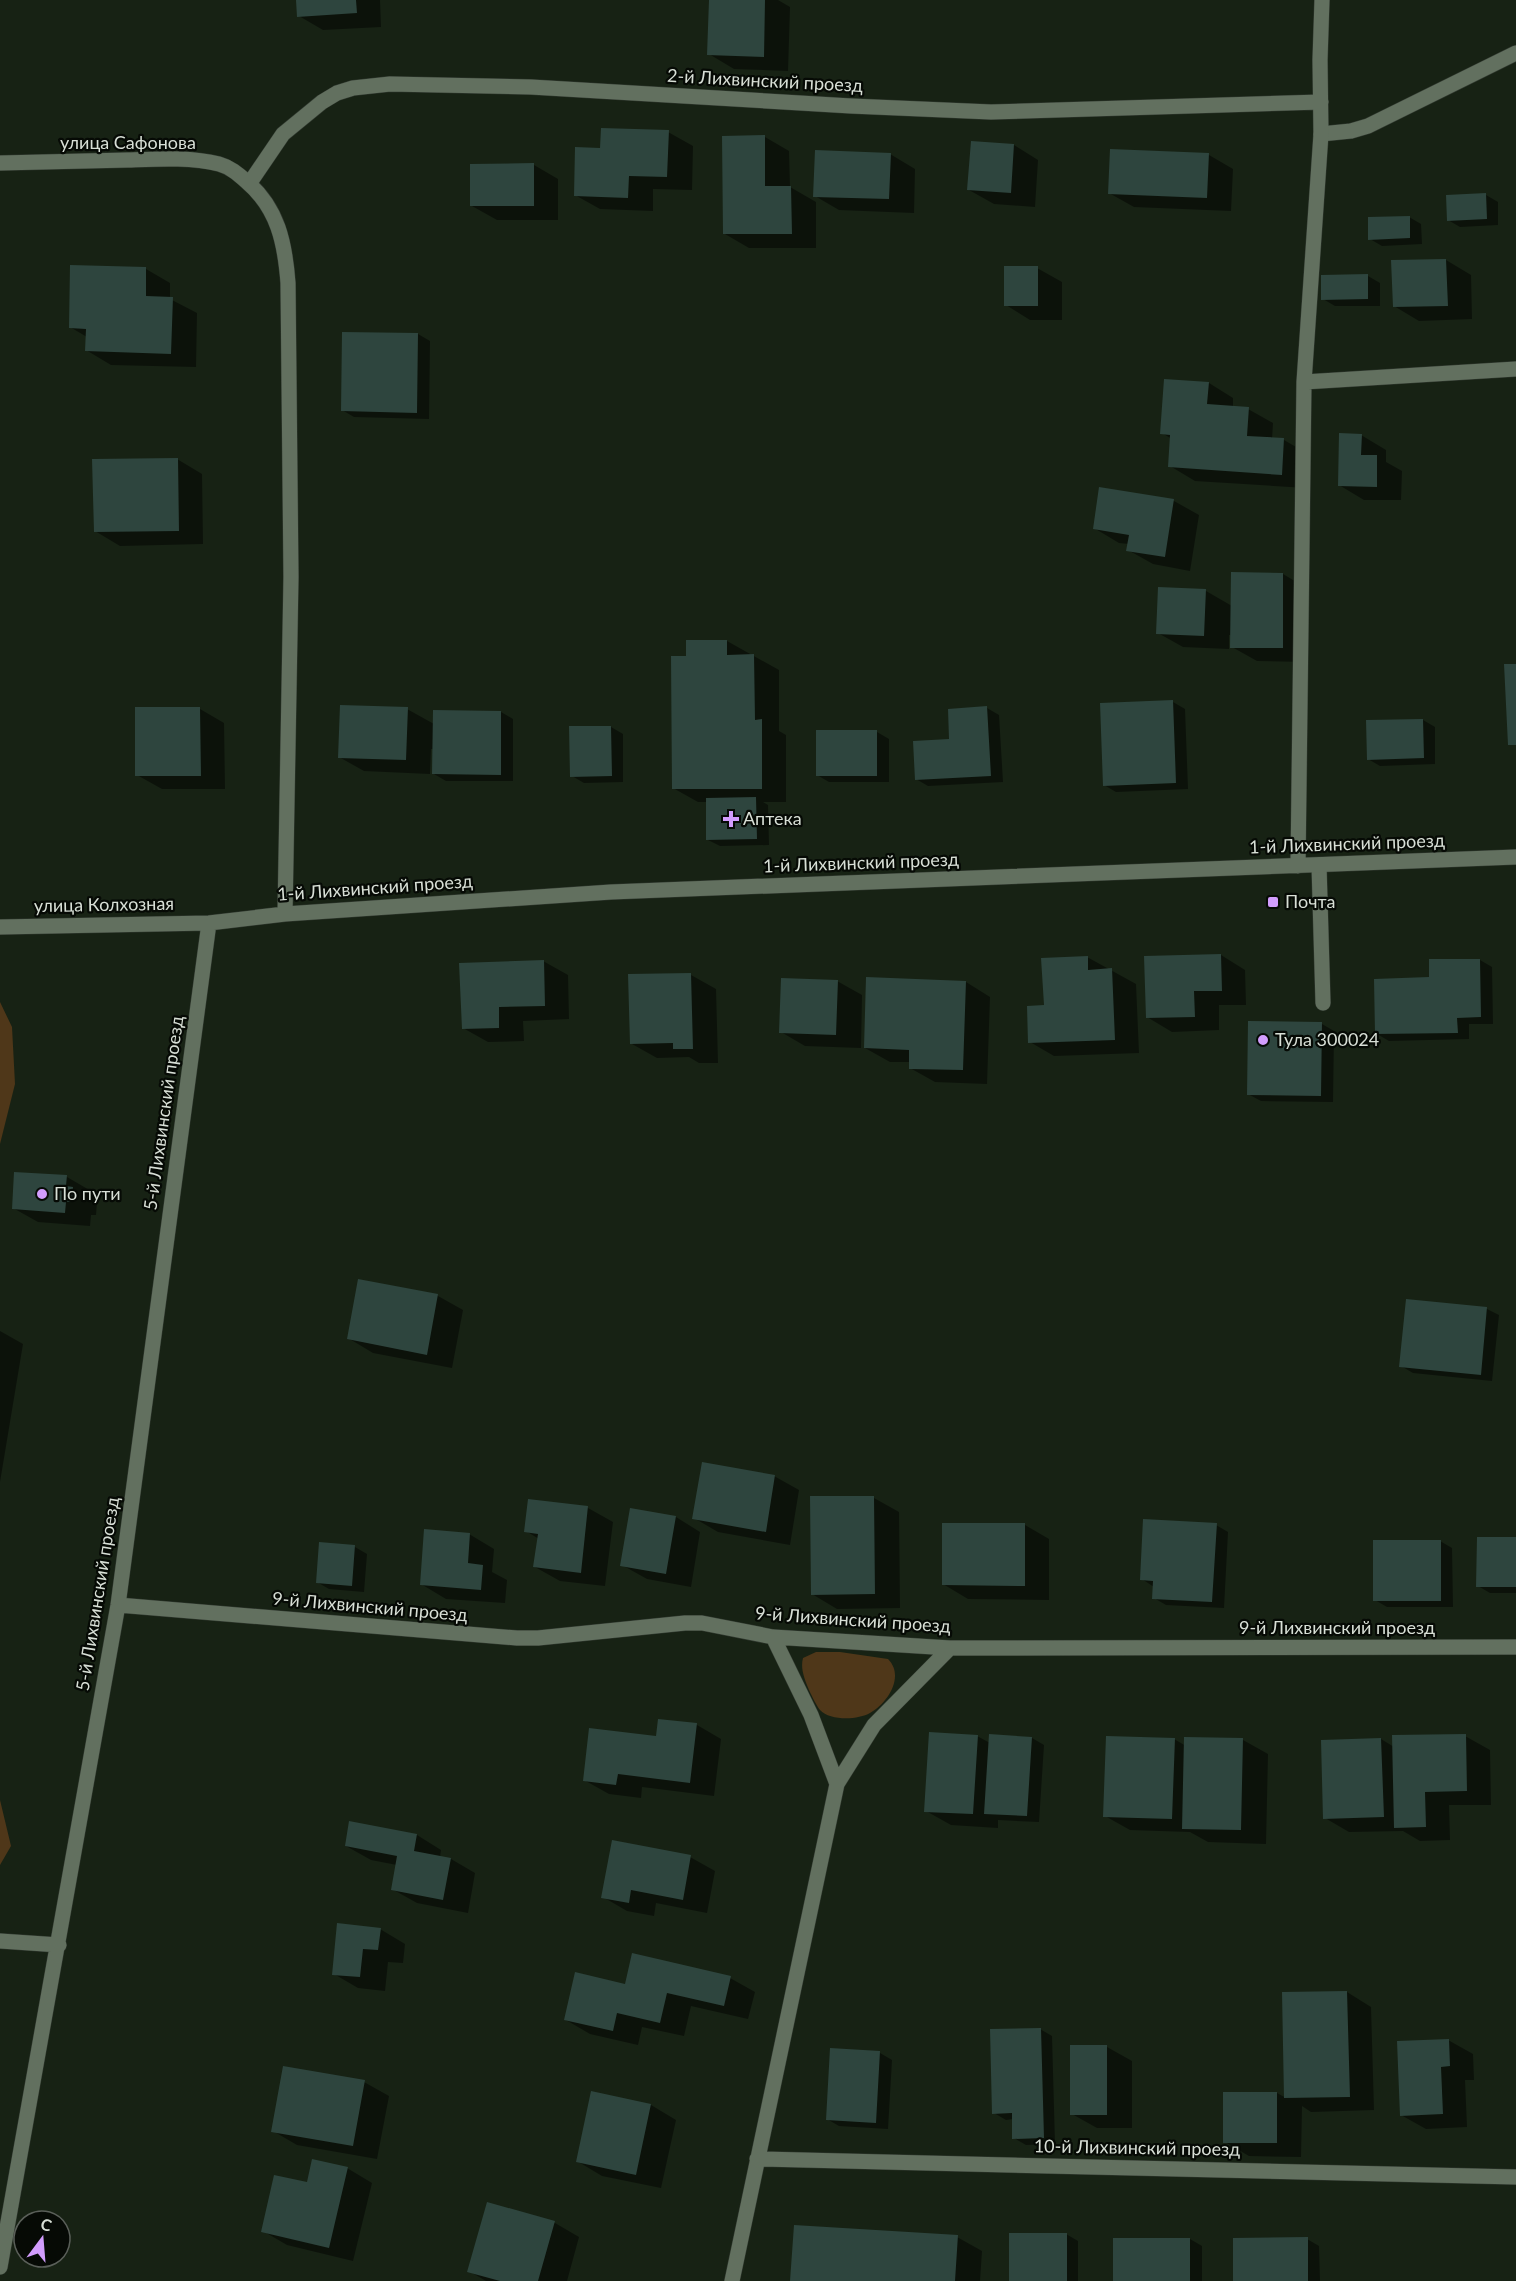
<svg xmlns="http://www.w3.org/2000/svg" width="1516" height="2281" font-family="Lato,sans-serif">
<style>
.green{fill:#4f3719}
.shadow{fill:#0007}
.building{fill:#2e453e}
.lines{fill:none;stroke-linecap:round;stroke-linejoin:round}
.service-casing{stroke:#323a31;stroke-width:16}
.minor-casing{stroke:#323a31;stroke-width:16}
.service{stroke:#62705f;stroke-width:15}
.minor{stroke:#62705f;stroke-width:15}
.poi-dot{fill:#d29dfd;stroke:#060a05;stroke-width:2}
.labels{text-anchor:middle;stroke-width:4.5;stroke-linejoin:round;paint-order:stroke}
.street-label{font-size:18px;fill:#d8dfd6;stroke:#060a05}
.poi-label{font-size:18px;fill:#d8dfd6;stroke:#060a05;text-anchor:start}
</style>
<rect width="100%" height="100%" fill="#172214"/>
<path class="green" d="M0,1002L12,1027L15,1084L0,1144Z
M816,1652H840L888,1659C905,1676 888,1703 870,1713C858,1720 830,1721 820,1710C816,1705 812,1696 809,1690C805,1680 800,1669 803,1658Z
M0,1800L11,1846L0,1865Z"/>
<path class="shadow" d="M297,0H380L381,27L323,30L299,16Z
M710,0H778L790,7L788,71L734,69L709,54Z
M668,132L693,146L692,190L653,189V211L600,209L575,195L601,150Z
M765,137L789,151L790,187L816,202V248H749L725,234Z
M1014,145L1038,160L1035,207L994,204L969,190Z
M890,154L915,169L914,213L839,210L815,196Z
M1209,155L1233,169L1231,211L1134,207L1109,193Z
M534,165L558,179V220H497L472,206Z
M1486,195L1498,202V225L1460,227L1448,220Z
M1409,217L1421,224L1422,244L1382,246L1370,239Z
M1446,260L1471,275L1472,319L1419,321L1394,306Z
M1037,268L1062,282V320H1030L1006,305Z
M146,269L170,283V299L197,313L196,367L111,365L86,350L87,337L70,327Z
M1368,276L1380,283V306H1335L1323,299Z
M418,334L430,341L429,419L354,417L342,410Z
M1209,383L1233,398V408L1248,409L1273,423L1272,439L1284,440L1308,454L1306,488L1195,481L1170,466L1172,439L1162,433Z
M1361,435L1386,450V462L1402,471L1401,500H1364L1339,485Z
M177,459L202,474L203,544L120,546L95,531Z
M1101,488L1174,501L1199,515L1190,571L1153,564L1128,550L1129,544L1119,543L1094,528Z
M1283,574L1308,589L1307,662L1257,661L1232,647V635H1229V649L1183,647L1158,633L1160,589L1206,591L1232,606Z
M727,641L779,670V731L786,735V802H763L768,805L769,845L720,846L708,840L707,802H698L673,788L688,658Z
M1173,702L1185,709L1188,789L1116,792L1104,785Z
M987,708L999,715L1003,782L928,786L916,779L951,741Z
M200,709L224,723L225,789H162L137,775Z
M407,709L434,724L501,712L513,719V781H446L434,774V749H431L430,774L364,771L339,757Z
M1423,720L1435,727V764L1380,766L1368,759Z
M611,727L623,734V782L584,783L572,776Z
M877,732L889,739V782H829L817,775Z
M1221,955L1245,970L1246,1005H1219V1030L1172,1032L1147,1017Z
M1087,957L1136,984L1139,1053L1054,1056L1030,1042L1045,1007Z
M1480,960L1492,967L1493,1024H1469V1039L1389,1041L1377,1034L1430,979Z
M543,961L568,975L569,1019L523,1021L524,1041L488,1042L463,1028Z
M691,975L716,989L718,1063H699L689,1057L657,1058L632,1044Z
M837,981L862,995L861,1048L805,1046L781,1032Z
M966,982L990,997L987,1084L935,1082L910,1068V1062H890L865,1048Z
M1322,1024L1334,1031L1333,1102L1261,1101L1248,1094Z
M67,1177L91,1191V1199L97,1202L96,1215H91L90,1226L38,1222L13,1208Z
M359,1280L438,1296L463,1310L452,1368L373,1353L348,1338Z
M1487,1309L1499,1315L1492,1381L1413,1373L1401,1366Z
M0,1331L23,1344L0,1482Z
M774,1476L799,1490L790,1545L718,1532L694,1518Z
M874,1498L899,1512L900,1608L837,1609L812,1594Z
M529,1501L588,1508L613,1522L605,1586L560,1581L535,1567L539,1539L526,1531Z
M631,1510L676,1517L700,1532L691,1587L647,1579L622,1565Z
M1025,1525L1049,1539V1600L968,1599L943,1584Z
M1216,1525L1228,1532L1224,1608L1166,1605L1154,1598V1587L1142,1579Z
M469,1534L494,1549L492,1572L507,1580L505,1603L446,1599L421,1584Z
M1516,1539V1593H1490L1478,1586Z
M1440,1541L1452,1548L1453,1607H1387L1375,1600Z
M355,1547L367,1554L364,1592L329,1589L317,1582Z
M697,1725L721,1739L714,1796L642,1787L641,1798L609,1794L584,1780L658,1738Z
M977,1736L990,1743L1032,1738L1044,1745L1039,1822L998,1820V1828L951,1825L926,1811Z
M1465,1736L1490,1750L1491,1805H1449L1450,1840L1420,1841L1403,1831L1349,1832L1325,1818L1381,1739L1394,1747Z
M1174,1739L1186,1746V1739L1243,1740L1268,1754L1266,1844L1208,1842L1190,1832L1130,1830L1105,1816Z
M417,1835L441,1850L440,1857L451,1859L475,1873L468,1913L417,1903L392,1889L397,1865L371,1860L346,1846Z
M690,1857L715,1871L707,1913L656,1903L654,1916L627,1911L603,1897Z
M380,1929L405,1944L403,1963L388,1962L385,1991L358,1988L334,1974Z
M730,1978L755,1992L748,2019L691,2006L684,2036L642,2027L638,2045L590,2034L566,2020L626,1986Z
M1347,1992L1371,2007L1374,2110L1311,2112L1302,2106L1301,2157L1249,2156L1225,2142L1277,2093L1286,2098L1283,1994Z
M1040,2029L1052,2036L1055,2144L1026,2145L1014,2138L1013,2119L1006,2120L994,2113Z
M1448,2040L1473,2054L1474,2080H1465L1467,2127L1426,2129L1401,2115Z
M1107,2047L1132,2061V2128H1097L1072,2114Z
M880,2053L892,2060L888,2129L839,2126L827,2119Z
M364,2082L389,2096L377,2159L297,2145L273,2131Z
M592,2093L651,2105L676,2120L661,2188L602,2176L577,2161Z
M347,2168L372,2183L353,2261L287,2245L263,2231L308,2184Z
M488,2204L555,2223L579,2237L567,2281H486L469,2271Z
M1066,2234L1078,2241V2281H1010Z
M957,2237L982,2251L980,2281H792Z
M1190,2239L1202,2246V2281H1114Z
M1307,2239L1319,2246L1320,2281H1235Z"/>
<path class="building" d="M296,0H356L357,13L297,17Z
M709,0H765L764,57L707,55Z
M601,128L669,130L667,177L629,176L628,198L574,196L575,147L600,148Z
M765,135V186H791L792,234H723L722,136Z
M971,141L1014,144L1011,193L967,190Z
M1110,149L1209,153L1207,198L1108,194Z
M815,150L891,153L889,199L813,197Z
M534,163V206H470V164Z
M1486,193L1487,219L1447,221L1446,195Z
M1410,216V238L1368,240V217Z
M1446,259L1448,306L1393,307L1391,260Z
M70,265L146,267V296L173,297L171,354L85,351L86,329L69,328Z
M1004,266H1038V306H1004Z
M1368,274V299L1321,300V275Z
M342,332L418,333L417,413L341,411Z
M1164,379L1209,382L1207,404L1249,407L1247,436L1284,438L1282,475L1168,467L1170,435L1160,434Z
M1339,433L1362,434L1361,455H1377V487L1338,486Z
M178,458L179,531L94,532L92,459Z
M1099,487L1174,499L1165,557L1126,551L1129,535L1093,529Z
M1231,572L1283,573V648H1230Z
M1158,587L1206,589L1204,636L1156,634Z
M686,640H727V655L754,654L755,720L762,719V789H672L671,656H686Z
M1504,664H1516V745H1508Z
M1173,700L1176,783L1103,786L1100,703Z
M340,705L408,707L406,760L338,758Z
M987,706L991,776L915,780L913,741L949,739L948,709Z
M135,707H200L201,776H135Z
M433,710L501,711V775L432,774Z
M1423,719L1424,758L1367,760L1366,720Z
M569,726H611L612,776L570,777Z
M816,730H877V776H816Z
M756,797L757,839L706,840V798Z
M1221,954L1222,991H1194L1195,1017L1146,1018L1144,956Z
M1088,956V970L1112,968L1115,1040L1028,1043L1027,1006L1044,1005L1041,958Z
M1429,959H1480L1481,1017L1457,1018L1458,1033L1375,1034L1374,979L1429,977Z
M544,960L545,1006L499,1007V1028L462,1029L459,963Z
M691,973L693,1049H673V1043L630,1044L628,974Z
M866,977L966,981L963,1070L909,1069V1050L864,1048Z
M781,978L838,980L836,1035L779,1033Z
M1248,1021L1322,1022L1321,1096L1247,1095Z
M14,1172L67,1175L66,1186L73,1187L72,1202H66L65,1213L12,1209Z
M358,1279L438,1294L427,1355L347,1339Z
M1406,1299L1487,1307L1481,1375L1399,1367Z
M702,1462L775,1475L766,1532L692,1519Z
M810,1496H874L875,1594L811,1595Z
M528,1499L588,1506L581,1573L533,1567L538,1534L524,1532Z
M630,1508L676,1516L666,1574L620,1566Z
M1143,1519L1217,1523L1212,1602L1152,1599L1153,1581L1140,1580Z
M942,1523H1025V1586L942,1585Z
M424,1529L470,1533L468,1563L483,1565L481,1590L420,1585Z
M1477,1537H1516V1587H1476Z
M1373,1540H1441V1601H1373Z
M319,1542L355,1545L352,1586L316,1583Z
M658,1719L697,1723L690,1783L618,1774L616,1785L583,1781L589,1728L656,1736Z
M929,1732L978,1735L973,1814L924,1812Z
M989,1734L1032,1737L1027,1816L984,1814Z
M1466,1734L1467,1791L1425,1792L1426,1827L1394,1828L1392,1735Z
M1106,1736L1175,1738L1172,1819L1103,1817Z
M1184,1737L1243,1738L1241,1830L1182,1829Z
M1381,1738L1384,1817L1323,1819L1321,1740Z
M349,1821L417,1834L414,1851L451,1858L443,1900L391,1890L397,1856L345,1846Z
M612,1840L691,1855L683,1900L631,1890L629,1903L601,1898Z
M337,1923L381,1928L378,1950L363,1949L360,1977L332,1975Z
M632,1953L731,1976L724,2006L667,1993L660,2023L617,2013L613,2031L564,2020L575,1972L625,1984Z
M1347,1991L1350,2097L1284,2098L1282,1992Z
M1041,2028L1044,2138L1012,2139V2113L992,2114L990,2029Z
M1449,2039L1450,2066L1441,2067L1443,2114L1400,2116L1397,2041Z
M1070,2045H1107V2115H1070Z
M830,2048L880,2051L876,2123L826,2120Z
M283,2066L365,2080L353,2146L271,2132Z
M591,2091L651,2104L636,2175L576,2162Z
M1223,2092H1277V2143H1223Z
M312,2159L348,2167L329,2248L261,2232L274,2175L307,2182Z
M487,2202L555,2221L538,2281H500L467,2272Z
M794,2225L958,2235L955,2281H790Z
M1009,2233H1067V2281H1009Z
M1308,2237V2281H1233V2238Z
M1113,2238H1190V2281H1113Z"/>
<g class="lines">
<defs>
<path id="service" d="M1321,134L1351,131L1368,126L1516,53
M1319,865L1323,1003"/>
<path id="minor" d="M0,163C43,162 85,161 128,160C157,159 191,157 219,164C230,167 238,174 246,181C278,208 285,243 288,283L291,577L285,914
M249,184L283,134L322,102L337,93L353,88L390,84L531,87L851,106L991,112L1321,102
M1304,382L1516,369
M1298,866L1304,382L1321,134L1320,60L1322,0
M0,927L209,923L285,914L611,892L1516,857
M118,1605L517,1638H538L685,1623H702L773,1637L950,1648L1516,1647
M837,1784L874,1725L950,1648
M0,1941L59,1945
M757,2159L1516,2177
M0,2267L118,1605L209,923
M732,2281L837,1784L811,1715L773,1637"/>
</defs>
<use href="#service" class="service-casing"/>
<use href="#minor" class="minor-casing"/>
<use href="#service" class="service"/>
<use href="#minor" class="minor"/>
</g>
<g class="poi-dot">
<path d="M728 810h6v6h6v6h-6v6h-6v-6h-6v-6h6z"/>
<rect x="1267" y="896" width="12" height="12" rx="3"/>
<circle cx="1263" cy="1040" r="6"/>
<circle cx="42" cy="1194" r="6"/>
</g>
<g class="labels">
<g class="street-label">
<text transform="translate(765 81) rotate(3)" y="6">2-й Лихвинский проезд</text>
<text x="128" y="149">улица Сафонова</text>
<text transform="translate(1347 844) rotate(-2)" y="6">1-й Лихвинский проезд</text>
<text transform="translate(861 863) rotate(-2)" y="6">1-й Лихвинский проезд</text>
<text transform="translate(375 888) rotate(-4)" y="6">1-й Лихвинский проезд</text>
<text transform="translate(104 905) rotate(-1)" y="6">улица Колхозная</text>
<text transform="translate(164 1113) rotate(-82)" y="6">5-й Лихвинский проезд</text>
<text transform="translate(98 1594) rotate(-81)" y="6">5-й Лихвинский проезд</text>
<text transform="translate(370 1607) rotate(5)" y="6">9-й Лихвинский проезд</text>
<text transform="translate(853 1620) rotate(4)" y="6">9-й Лихвинский проезд</text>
<text x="1337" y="1634">9-й Лихвинский проезд</text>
<text transform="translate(1137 2148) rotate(1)" y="6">10-й Лихвинский проезд</text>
</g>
<g class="poi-label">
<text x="743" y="825">Аптека</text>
<text x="1285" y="908">Почта</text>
<text x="1275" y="1046">Тула 300024</text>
<text x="54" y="1200">По пути</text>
</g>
</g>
<g transform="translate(42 2239) rotate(16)"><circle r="28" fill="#060a05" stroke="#5a5f59" stroke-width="1.5"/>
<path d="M0-4.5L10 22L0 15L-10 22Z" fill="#d29dfd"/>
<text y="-9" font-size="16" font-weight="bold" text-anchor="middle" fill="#d8dfd6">С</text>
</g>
</svg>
